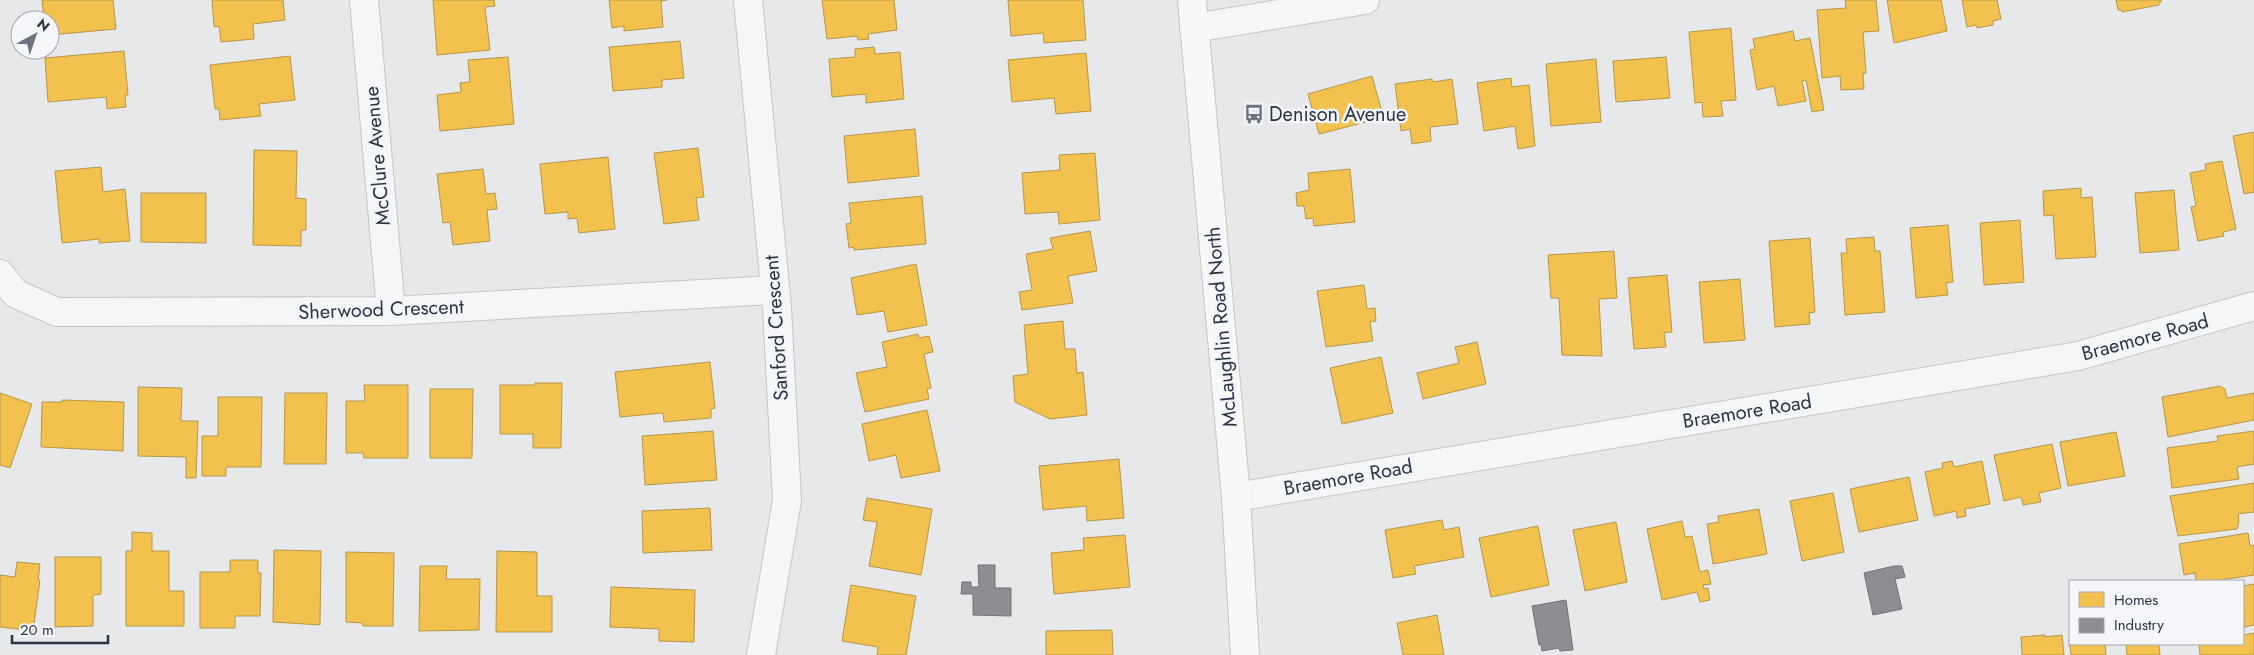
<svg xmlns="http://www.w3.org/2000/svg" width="2254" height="655" font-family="Jost,sans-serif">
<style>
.homes{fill:#f2c14e;stroke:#b6974b}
.industry{fill:#8d8d92;stroke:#70727b}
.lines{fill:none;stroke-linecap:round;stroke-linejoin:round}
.street-casing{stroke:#c4c6c8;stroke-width:30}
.secondary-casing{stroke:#c4c6c8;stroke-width:30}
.street{stroke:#f5f6f7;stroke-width:28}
.secondary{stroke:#f8f8f8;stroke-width:28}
.labels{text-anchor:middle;stroke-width:5;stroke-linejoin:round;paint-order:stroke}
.poi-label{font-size:20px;fill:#2b3445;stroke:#f4f6f9;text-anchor:start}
.street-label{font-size:20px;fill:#2b3445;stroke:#f4f6f9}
</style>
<rect width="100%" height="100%" fill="#e6e8ea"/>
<path class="homes" d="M42,0H113L116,29L50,35V20H44Z
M212,0H283L285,20L253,24L254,39L221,42L219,26L214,27Z
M433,0H494L495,6L485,7L490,50L437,55Z
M609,0H667L661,1L663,27L624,31V26L612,28Z
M822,0H894L897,30L868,34L869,39L858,40L857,36L827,39Z
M1008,0H1083L1086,40L1044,43L1043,33L1011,36Z
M1845,0H1876L1879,31L1863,32L1866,73H1863L1864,89L1841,90L1840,76L1822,78L1817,10L1846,8Z
M1887,0H1941L1947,31L1894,43Z
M1962,0H1997L2001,19L1993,21V25L1977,28L1976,25L1967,27Z
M2116,0H2161V2H2159V5L2122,12V10H2118Z
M1731,28L1736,100L1721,101L1723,116L1703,117L1702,102L1695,103L1689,32Z
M1793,31L1795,41L1810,38L1824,110L1812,112L1806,80L1802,81L1806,101L1778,106L1774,86L1757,90L1750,50L1755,49L1753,39Z
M680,41L684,78L662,80V87L613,91L609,47Z
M874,47L875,54L900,52L904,99L866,103V94L832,97L829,59L855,57V49Z
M124,51L128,95H125L126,107L107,109L106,97L48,102L45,58Z
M1086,53L1091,111L1056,114L1054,98L1012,102L1008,60Z
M290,56L295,100L259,104L261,116L220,120L219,109H215L210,65Z
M508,57L514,124L440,131L437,95L461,92L460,83L470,82L468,60Z
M1666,57L1670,98L1616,102L1613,61Z
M1596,59L1601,122L1551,126L1546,64Z
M1372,76L1382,112L1365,116L1366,122L1319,134L1308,94Z
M1511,78L1512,87L1529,85L1535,146L1518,149L1515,126L1484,131L1477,83Z
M1432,79L1433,82L1452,79L1458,124L1430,127L1431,141L1412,144L1410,129L1401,131L1395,84Z
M915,129L919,176L848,183L844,136Z
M2254,132V192L2244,194L2233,136Z
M698,148L704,197L696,198L699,220L664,224L654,153Z
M254,150L297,151L296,198L306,199V230H301V246L253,245Z
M1095,153L1100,220L1059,224L1058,212L1025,214L1022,173L1060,170L1059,155Z
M608,157L615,229L579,233L577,218L568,219V212L545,214L540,164Z
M2222,161L2236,229L2223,232L2224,236L2198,241L2191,207L2196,206L2190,173L2206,170L2205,164Z
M101,167L103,192L125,189L130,241L99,243V239L62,243L55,171Z
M483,169L486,194L495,193L497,209L487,210L490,241L453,245L450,222L443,223L437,174Z
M1350,169L1355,222L1314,226L1313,218L1306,219L1304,206H1297L1296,193L1309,190L1308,173Z
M2081,188V198L2092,197L2096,257L2056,259L2053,215L2044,216L2043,191Z
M2174,190L2179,250L2140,253L2135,193Z
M141,193H206V243L141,242Z
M922,196L926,244L854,250V247L849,248L846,224L851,223L849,203Z
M2020,220L2024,282L1984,285L1980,223Z
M1948,225L1953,282L1946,283L1948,295L1916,298L1910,228Z
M1090,231L1097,271L1068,276L1073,303L1022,310L1019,292L1032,290L1026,254L1053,249L1050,238Z
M1874,237L1875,251H1880L1885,312L1845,315L1841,253H1847L1846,239Z
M1810,238L1815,312L1809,313L1810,324L1775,327L1769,241Z
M1614,251L1617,298L1599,299L1602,356L1562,355L1559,298H1551L1548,255Z
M916,264L927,325L888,332L884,311L857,315L851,278Z
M1667,275L1672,332L1664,333L1666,347L1634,349L1628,278Z
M1740,279L1745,340L1704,343L1699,282Z
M1364,285L1367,309L1375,308L1376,321L1370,322L1373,341L1326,347L1317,291Z
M1063,321L1065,349H1075L1077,373L1083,372L1087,415L1050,419L1015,402L1013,376L1028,374L1024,325Z
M918,334L919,338L929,336L933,352L924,354L931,388L927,389L929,399L865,412L856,373L887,367L882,342Z
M1477,342L1486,384L1423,399L1417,373L1459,363L1455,347Z
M1381,357L1393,413L1342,424L1330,368Z
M710,362L715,408L711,409V418L664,422L663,413L620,417L615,372Z
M535,383H562L561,448H533V434H500V385H535Z
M364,385H408V458H364L363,453H346V401H365Z
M2220,386L2225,389L2227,398L2254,393V420L2168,437L2162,397Z
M138,387L182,388L181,421H198L196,478H186V457L138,456Z
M430,389H473L472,458H430Z
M0,393L32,404L10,468L0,465Z
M285,393H327L326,464H284Z
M218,397H262L261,467H226V476H202V436H218Z
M62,400L124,402L123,451L41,447L42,402H62Z
M927,410L940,471L901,478L896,455L869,461L862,424Z
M713,431L717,480L645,485L642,436Z
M2254,431V464L2237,467L2239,479L2172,488L2167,448L2218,441L2217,436Z
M2116,432L2125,476L2068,486L2060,442Z
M2052,444L2061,488L2039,493L2041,502L2023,505L2021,497L2004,501L1994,455Z
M1119,459L1124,518L1087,521L1086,506L1043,510L1039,466Z
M1952,461L1954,467L1982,461L1990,504L1965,509L1966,516L1957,518L1956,511L1934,516L1925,472L1943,468L1942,463Z
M1909,477L1918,520L1859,532L1850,489Z
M2254,483V512L2238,514L2239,522L2237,529L2178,536L2170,496Z
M1833,493L1844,552L1802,561L1790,501Z
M867,498L932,509L921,575L869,566L877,522L863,520Z
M710,508L712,550L643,553L642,511Z
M1759,509L1767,554L1713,564L1707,524L1719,522L1718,516Z
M1442,520L1444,530L1459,527L1464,557L1414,566L1416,574L1393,578L1385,530Z
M1682,521L1685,537L1692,536L1700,572L1708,570L1711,584L1703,585L1704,589L1708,588L1710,600L1700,602L1697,592L1662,600L1647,529Z
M1616,522L1627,582L1585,591L1573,530Z
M1538,526L1549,585L1491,597L1479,538Z
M132,532L152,533V551H169V591H184V626H126V551H132Z
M2248,533L2250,546L2254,545V575L2214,581H2196L2195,573L2184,575L2179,544Z
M1125,535L1130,587L1054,594L1051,553L1084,550L1083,538Z
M274,550L321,551L320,625L273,622Z
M497,551L537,552V596H552V632H496Z
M346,552L394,553L393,626H363L362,623L346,622Z
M55,557H101V594L93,595V626L55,627Z
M230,560H258V573H261L260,616H235V628H200V572H230Z
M17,562L40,564L38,580H40L33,631L0,627V575L15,577Z
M420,566H447L446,579H480L479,630L419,631Z
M2254,584V625L2244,627L2243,586Z
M851,585L916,596L906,655H877L878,647L842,641Z
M611,587L695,590L694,642L659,641V629L610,627Z
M1437,615L1444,655H1403L1397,623Z
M1112,630L1113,655H1046V631Z
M2254,633V655H2200L2199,644H2243V635Z
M2045,635V637L2062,635L2064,655H2022L2021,637Z
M2069,639L2070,644H2105L2106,655H2071Z
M2126,644H2159L2160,655H2127Z"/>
<path class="industry" d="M978,565H995V588H1011V616L973,615V594H961L962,582H971V587H979Z
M1894,566H1902L1905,577L1895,579L1902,609L1873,615L1864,573Z
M1566,600L1573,650L1560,651L1559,648L1542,651L1541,645H1539L1532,606Z"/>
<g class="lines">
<defs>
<path id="street" d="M364,0L391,311
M748,0L777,308L787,500L761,655
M1194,28L1365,0
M0,274L16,294L57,312L391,311L775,290
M1236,497L2078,356L2254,306"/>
<path id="secondary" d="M1192,0L1236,497L1245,655"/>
</defs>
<use href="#street" class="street-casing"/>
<use href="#secondary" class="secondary-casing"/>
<use href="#street" class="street"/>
<use href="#secondary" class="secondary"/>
</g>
<defs>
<symbol id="bus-bare" viewBox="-9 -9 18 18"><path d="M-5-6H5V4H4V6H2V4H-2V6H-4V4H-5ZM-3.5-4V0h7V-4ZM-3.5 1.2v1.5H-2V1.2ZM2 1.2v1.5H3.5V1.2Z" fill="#6c737f" stroke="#f4f6f9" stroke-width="2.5" paint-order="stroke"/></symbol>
</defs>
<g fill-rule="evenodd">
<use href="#bus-bare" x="1240" y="100" width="28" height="28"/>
</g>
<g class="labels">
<g class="poi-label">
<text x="1269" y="121">Denison Avenue</text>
</g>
<g class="street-label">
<text transform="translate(377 156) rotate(-95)" y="7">McClure Avenue</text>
<text transform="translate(381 309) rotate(-2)" y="7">Sherwood Crescent</text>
<text transform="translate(1221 327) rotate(-95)" y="7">McLaughlin Road North</text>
<text transform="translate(776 328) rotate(-94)" y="7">Sanford Crescent</text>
<text transform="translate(2145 337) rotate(-15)" y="7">Braemore Road</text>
<text transform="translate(1747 411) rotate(-9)" y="7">Braemore Road</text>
<text transform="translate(1348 477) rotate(-10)" y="7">Braemore Road</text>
</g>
</g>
<rect x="2069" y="580" width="175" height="65" fill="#f4f6f9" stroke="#a4a8b1"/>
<rect x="2079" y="592" width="25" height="15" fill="#f2c14e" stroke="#a4a8b1"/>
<text x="2114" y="605" font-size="15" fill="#2b3445">Homes</text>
<rect x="2079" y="618" width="25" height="15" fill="#8d8d92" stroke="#a4a8b1"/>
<text x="2114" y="630" font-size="15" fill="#2b3445">Industry</text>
<g transform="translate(35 35) rotate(40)"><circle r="24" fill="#f4f6f9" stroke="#a4a8b1"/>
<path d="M0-4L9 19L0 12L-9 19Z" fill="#6c737f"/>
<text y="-8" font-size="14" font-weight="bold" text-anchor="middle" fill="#2b3445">N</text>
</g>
<path d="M12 635v8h96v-8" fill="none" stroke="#2b3445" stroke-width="2.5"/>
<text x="20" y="635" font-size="15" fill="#2b3445" stroke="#f4f6f9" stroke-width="4" paint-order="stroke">20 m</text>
</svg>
